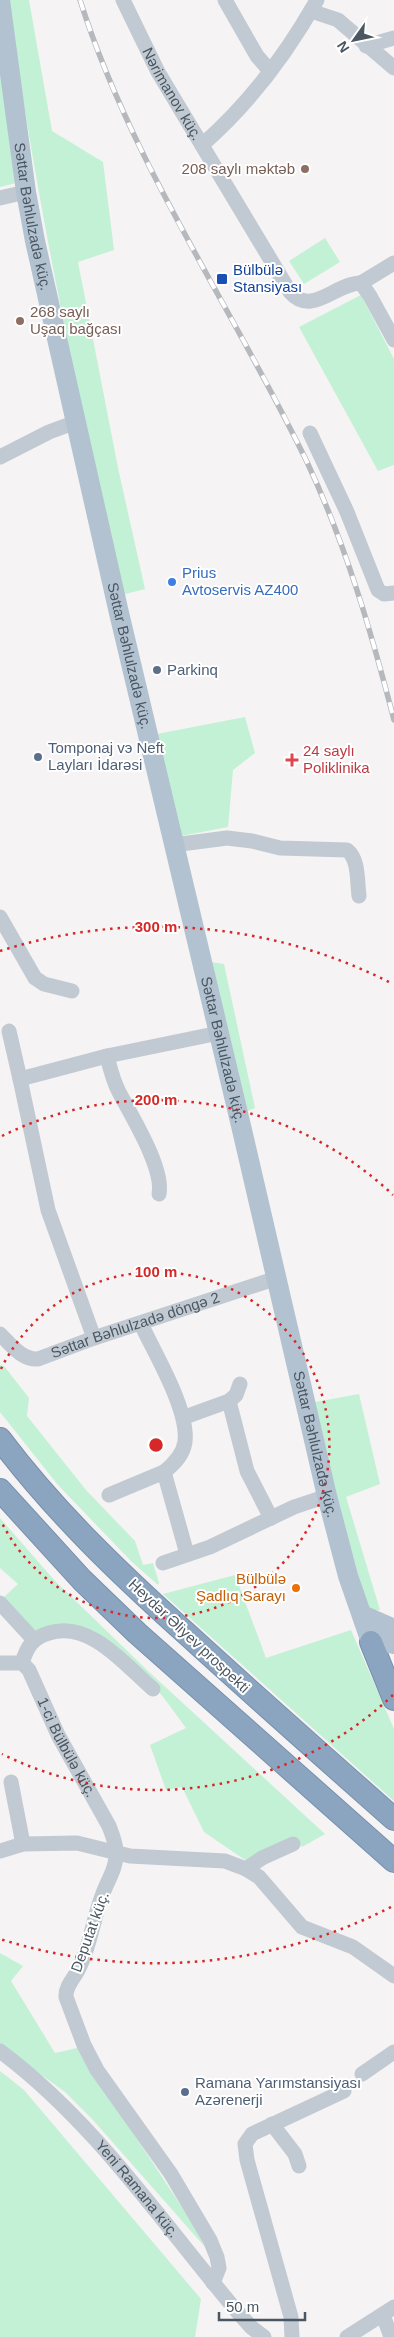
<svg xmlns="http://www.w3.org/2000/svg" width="394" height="2337" font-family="Arial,sans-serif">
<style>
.green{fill:#c3f1d5}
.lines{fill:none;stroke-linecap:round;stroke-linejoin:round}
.highway-casing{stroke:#7690ad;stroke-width:24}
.minor{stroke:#c1cad2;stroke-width:15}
.major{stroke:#b3c2d1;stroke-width:20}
.highway{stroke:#8ba5c1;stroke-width:22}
.rail-casing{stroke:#b5b8bd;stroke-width:5.5}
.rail{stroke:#fff;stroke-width:4;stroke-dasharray:11;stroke-linecap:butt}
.ring{fill:none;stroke:#d62828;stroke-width:2.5;stroke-dasharray:2.5 5}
.education-dot{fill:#8d6e63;stroke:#fff;stroke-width:2}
.transit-dot{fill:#1a4fb4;stroke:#fff;stroke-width:2}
.shop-dot{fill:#3f7fe0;stroke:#fff;stroke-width:2}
.service-dot{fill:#5c6f8a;stroke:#fff;stroke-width:2}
.health-dot{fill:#e0444e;stroke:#fff;stroke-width:2}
.food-dot{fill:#e8710a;stroke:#fff;stroke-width:2}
.labels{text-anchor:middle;stroke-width:4;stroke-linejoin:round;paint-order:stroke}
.street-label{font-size:15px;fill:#4a5661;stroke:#fff}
.education-label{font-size:15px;fill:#785e54;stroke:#fff;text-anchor:end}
.transit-label{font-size:15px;fill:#164399;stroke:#fff;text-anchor:start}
.shop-label{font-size:15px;fill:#366cbe;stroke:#fff;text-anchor:start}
.service-label{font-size:15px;fill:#4e5e75;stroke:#fff;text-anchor:start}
.health-label{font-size:15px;fill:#be3a42;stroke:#fff;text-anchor:start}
.food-label{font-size:15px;fill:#c56008;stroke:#fff;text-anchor:end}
.centre{fill:#d62828;stroke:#fff;stroke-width:2.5}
.ring-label{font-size:15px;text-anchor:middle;font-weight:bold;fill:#d62828;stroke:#fff;stroke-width:4;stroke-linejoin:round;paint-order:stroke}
</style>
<rect width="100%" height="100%" fill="#f5f3f3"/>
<path class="green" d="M9,0H29L52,131L103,162L114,250L78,262L118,468L145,589L121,595C79,398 35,200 9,0Z
M0,70L16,183L0,187Z
M325,238L340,262L304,284L289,261Z
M361,295L394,359V465L378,471L299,327Z
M245,717L255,753L233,770L228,827L181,836L157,734Z
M211,962L224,964L255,1108L243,1113Z
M0,1365L4,1366L29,1398L27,1416L86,1490L135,1541L143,1565L153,1563L159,1583L158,1585L131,1561L58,1485L0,1412Z
M359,1394L380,1484L346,1497L380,1610L370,1612L355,1574L315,1402Z
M0,1518L55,1581L148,1671L325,1834L302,1847L294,1837L245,1860L204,1832L182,1787L166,1790L150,1745L186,1728C159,1690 114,1627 64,1624C55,1624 44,1629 35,1631L3,1598L18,1584L0,1568Z
M235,1575L266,1658L351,1630L394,1729V1801L163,1594Z
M0,1953L23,1966L11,1981L55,2053L77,2048L193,2224L205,2247L93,2120L65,2092L0,2045Z
M0,2071L24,2090L201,2299L195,2337H0Z"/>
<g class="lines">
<defs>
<path id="highway" d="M0,1439C54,1511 121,1575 188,1635C256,1697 325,1758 394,1819
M0,1490L82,1580L137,1633L394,1861
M371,1642L394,1699"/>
</defs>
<use href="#highway" class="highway-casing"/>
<g class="minor">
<path id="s1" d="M123,0L158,72L290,292C312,317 335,283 361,283L370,296L394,340"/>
<path d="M225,0L257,56L270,71"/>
<path d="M311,11L338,20L394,68"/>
<path d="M366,46L394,38"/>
<path d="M202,145C248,105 287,53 317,0"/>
<path d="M0,198L26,192"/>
<path d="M361,283L394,263"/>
<path d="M310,433L347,512L378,590L384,594L394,593"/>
<path d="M0,457L49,432L76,422"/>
<path d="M173,845L227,838L252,841L280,848L347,850C359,859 357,881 359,896"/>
<path d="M0,917L35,978L44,984L72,991"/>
<path d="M9,1031L20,1079"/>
<path d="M107,1056C110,1068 113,1081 119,1092C132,1117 164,1168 159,1194"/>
<path d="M141,1324C155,1354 189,1410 185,1442C183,1455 174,1464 164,1472"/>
<path id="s2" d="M0,1334C11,1345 22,1360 38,1359L94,1338L277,1278"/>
<path d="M94,1338L48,1210L20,1079L107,1056L219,1033"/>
<path d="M229,1401L247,1471L271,1518"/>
<path d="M185,1417L229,1401L236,1395L240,1384"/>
<path d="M109,1495L164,1472L187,1554"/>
<path d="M163,1563L210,1547L294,1507L327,1496"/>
<path d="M0,1603L34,1640"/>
<path id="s3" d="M0,1663H22L29,1670L58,1735L109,1826C112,1834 116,1843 116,1852C117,1868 107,1881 102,1896C93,1919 91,1943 80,1966C76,1977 65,1985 66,1997L84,2045L97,2070L171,2174L210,2240L217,2257L219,2268L213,2283"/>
<path d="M22,1663C27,1647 32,1638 49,1633C90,1620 125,1665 153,1689"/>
<path d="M11,1782L23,1844"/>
<path d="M0,1851L23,1844L77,1843L130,1856L225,1861L246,1869L259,1877L302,1927L353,1947L394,1976"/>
<path d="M246,1869L262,1858L293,1844"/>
<path id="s4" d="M0,2051C94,2121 160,2220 235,2309L251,2327L264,2337"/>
<path d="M362,2074L394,2052"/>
<path d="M272,2124L295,2154L299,2166"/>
<path d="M383,2315L391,2337"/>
<path d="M292,2337L291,2317L247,2160L245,2144L252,2134L344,2091"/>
<path d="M347,2337L394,2307"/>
</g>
<g class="major">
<path id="s5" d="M0,0L26,192L35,241L119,613L242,1130L327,1496L348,1576L371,1642L380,1641L394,1644"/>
<path d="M362,1615L394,1629"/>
</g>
<use href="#highway" class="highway"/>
<defs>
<path id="rail" d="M80,0C132,164 232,307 307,462C346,545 371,631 394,720"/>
</defs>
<use href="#rail" class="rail-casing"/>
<use href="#rail" class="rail"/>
</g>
<g class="ring">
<path d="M1 1369A173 173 0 1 1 1 1521"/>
<path d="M393 1695A345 345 0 0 1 2 1754M2 1136A345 345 0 0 1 393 1195"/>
<path d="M391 1907A518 518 0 0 1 0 1939M0 951A518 518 0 0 1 391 983"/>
</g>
<g class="education-dot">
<circle cx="305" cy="169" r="5"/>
<circle cx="20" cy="321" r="5"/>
</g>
<rect class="transit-dot" x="216" y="273" width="12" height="12" rx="2.5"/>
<circle class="shop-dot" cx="172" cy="582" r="5"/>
<g class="service-dot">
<circle cx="157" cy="670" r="5"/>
<circle cx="38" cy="757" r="5"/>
<circle cx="185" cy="2092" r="5"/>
</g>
<path class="health-dot" d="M289.5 752.5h5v5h5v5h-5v5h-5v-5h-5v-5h5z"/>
<circle class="food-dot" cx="296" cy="1588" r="5"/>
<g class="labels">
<g class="street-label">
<text dy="5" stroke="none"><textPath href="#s1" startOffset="106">Nərimanov küç.</textPath></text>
<text dy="5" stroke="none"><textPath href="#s5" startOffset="219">Səttar Bəhlulzadə küç.</textPath></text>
<text dy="5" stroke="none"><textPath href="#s5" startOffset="669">Səttar Bəhlulzadə küç.</textPath></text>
<text dy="5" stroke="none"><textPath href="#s5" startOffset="1074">Səttar Bəhlulzadə küç.</textPath></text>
<text dy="5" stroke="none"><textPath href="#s2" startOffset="150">Səttar Bəhlulzadə döngə 2</textPath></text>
<text dy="5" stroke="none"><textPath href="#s5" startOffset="1479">Səttar Bəhlulzadə küç.</textPath></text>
<text transform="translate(189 1636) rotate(43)" y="5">Heydər Əliyev prospekti</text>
<text dy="5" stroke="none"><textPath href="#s3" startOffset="118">1-ci Bülbülə küç.</textPath></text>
<text transform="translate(90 1932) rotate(-70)" y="5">Deputat küç.</text>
<text dy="5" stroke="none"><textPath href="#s4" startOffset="195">Yeni Ramana küç.</textPath></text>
</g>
<g class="education-label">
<text x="295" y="174">208 saylı məktəb</text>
<text x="30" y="317" text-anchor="start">268 saylı<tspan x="30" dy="17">Uşaq bağçası</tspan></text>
</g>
<g class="transit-label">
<text x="233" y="275">Bülbülə<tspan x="233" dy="17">Stansiyası</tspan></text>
</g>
<g class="shop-label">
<text x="182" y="578">Prius<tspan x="182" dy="17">Avtoservis AZ400</tspan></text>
</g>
<g class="service-label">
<text x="167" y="675">Parkinq</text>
<text x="48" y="753">Tomponaj vэ Neft<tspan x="48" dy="17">Layları İdarəsi</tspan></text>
<text x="195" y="2088">Ramana Yarımstansiyası<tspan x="195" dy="17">Azərenerji</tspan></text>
</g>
<g class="health-label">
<text x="303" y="756">24 saylı<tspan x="303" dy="17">Poliklinika</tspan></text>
</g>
<g class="food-label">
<text x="286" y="1584">Bülbülə<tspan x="286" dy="17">Şadlıq Sarayı</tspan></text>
</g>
</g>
<circle cx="156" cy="1445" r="8" class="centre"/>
<g class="ring-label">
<text x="156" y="932">300 m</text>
<text x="156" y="1105">200 m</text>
<text x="156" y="1277">100 m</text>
</g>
<g transform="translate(354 40) rotate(237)" stroke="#ffffff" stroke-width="4" paint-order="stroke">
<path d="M0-4L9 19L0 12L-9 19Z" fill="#4a5661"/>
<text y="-8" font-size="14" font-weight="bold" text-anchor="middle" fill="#4a5661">N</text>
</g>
<path d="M219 2312v8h86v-8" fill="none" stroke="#4a5661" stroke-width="2.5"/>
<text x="226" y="2312" font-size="15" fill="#4a5661" stroke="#ffffff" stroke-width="4" paint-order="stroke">50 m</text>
</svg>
